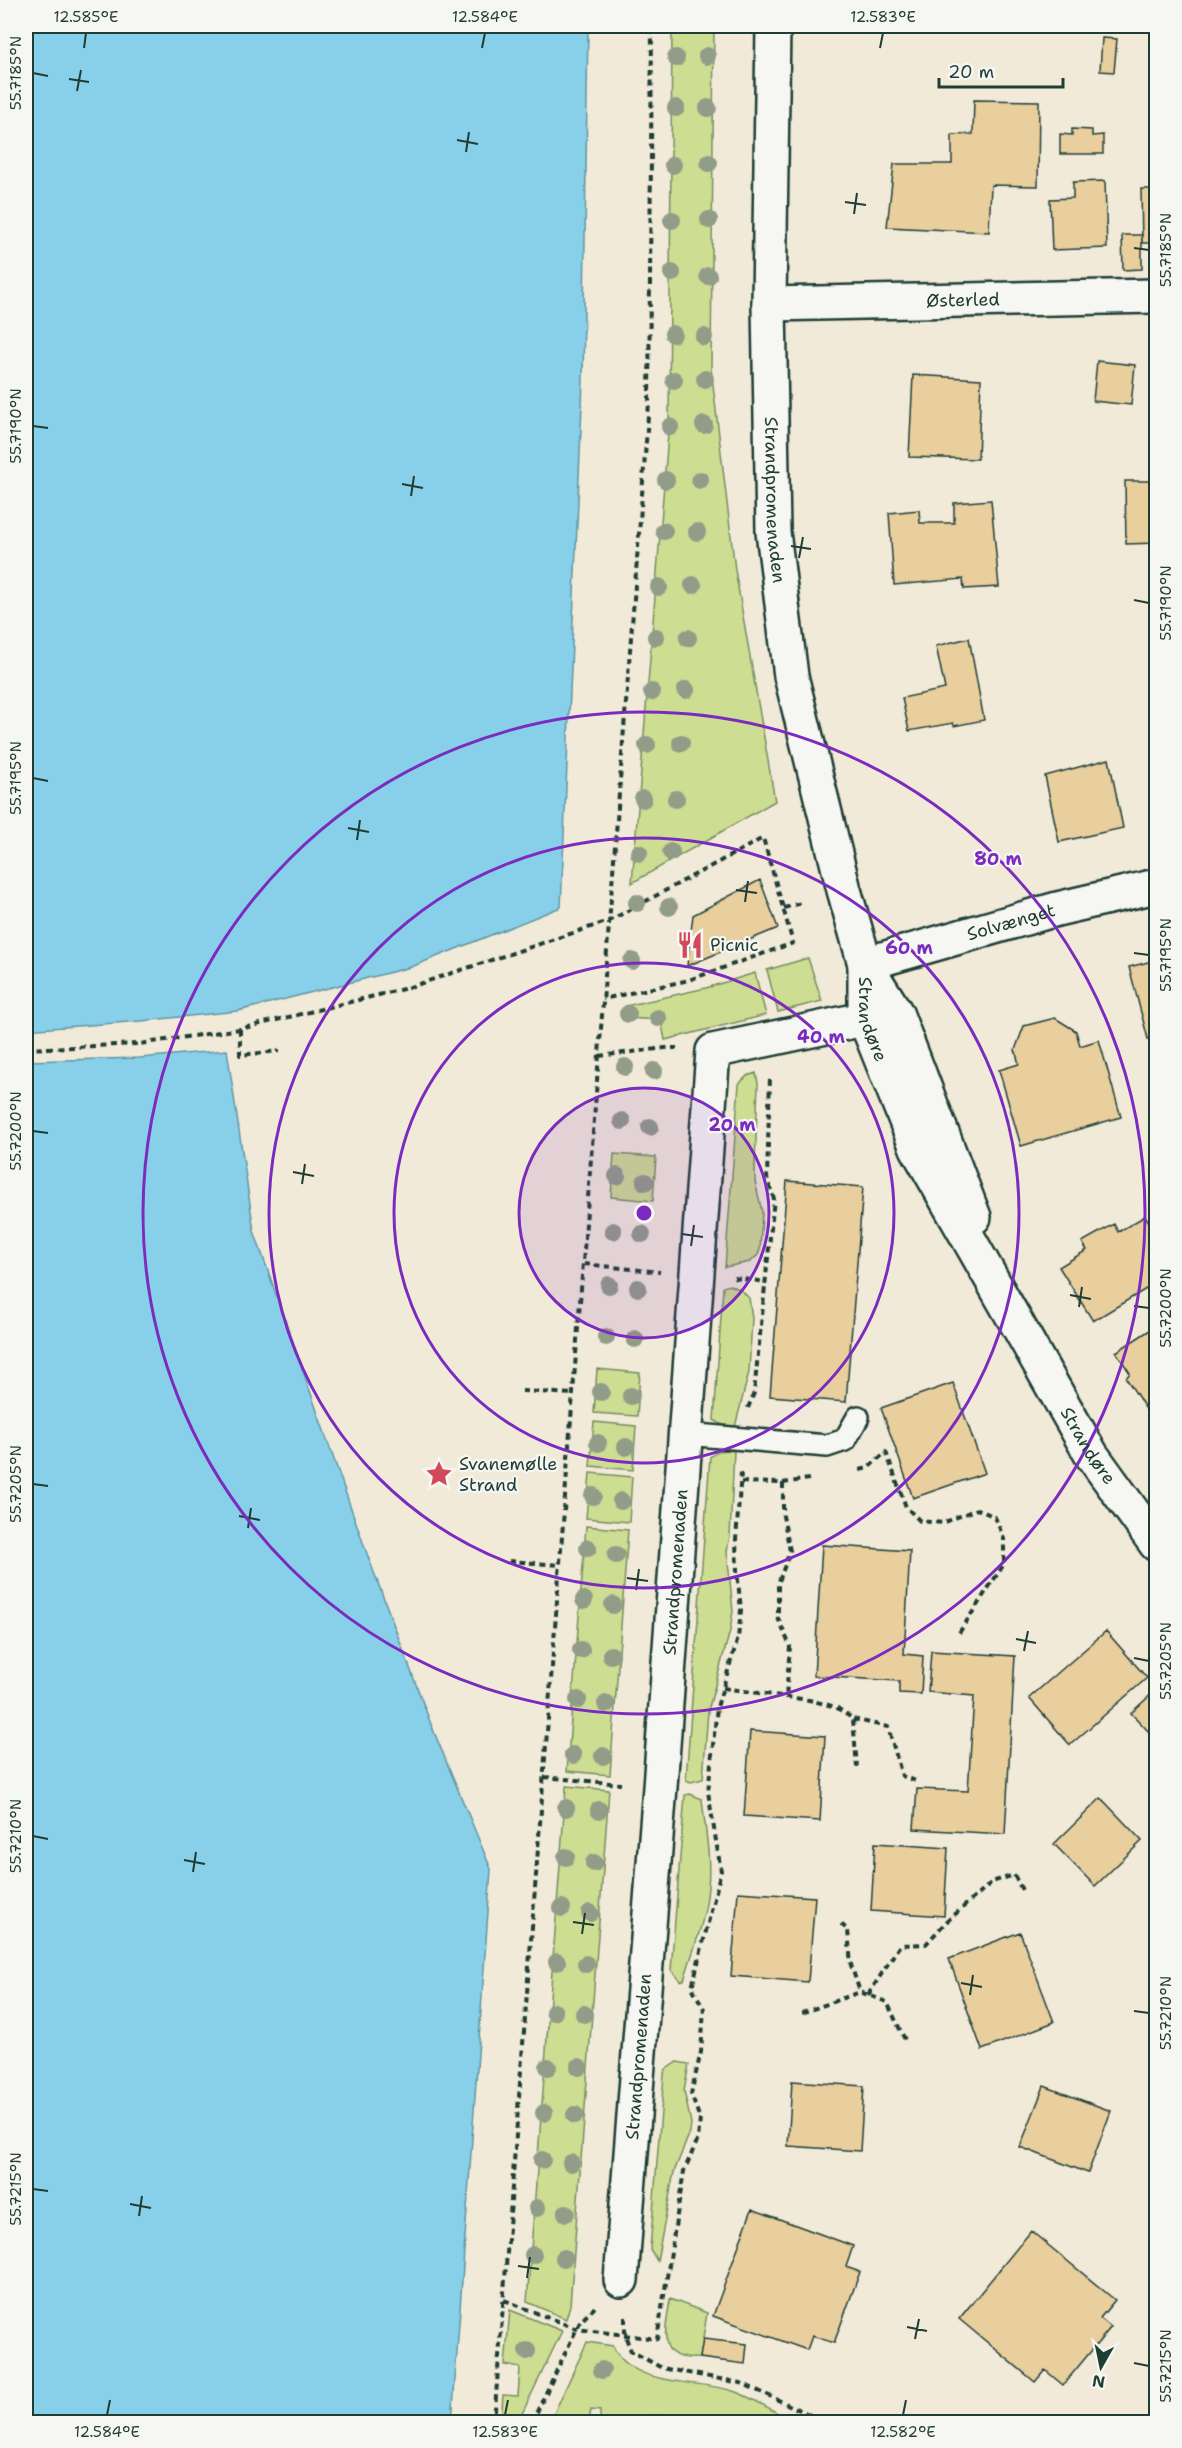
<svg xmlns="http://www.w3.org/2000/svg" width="1182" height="2448" font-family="'Shantell Sans',sans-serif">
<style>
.green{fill:#cddd91;stroke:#768d62;stroke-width:1.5}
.water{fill:#88d0e9;stroke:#5e95a1;stroke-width:1.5}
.building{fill:#e9ce9e;stroke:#1f3d34;stroke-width:1.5}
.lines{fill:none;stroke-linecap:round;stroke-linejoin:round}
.service-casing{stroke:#1f3d34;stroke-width:26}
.minor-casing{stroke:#1f3d34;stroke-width:38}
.tertiary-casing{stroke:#1f3d34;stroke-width:38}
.path{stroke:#1f3d34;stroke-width:4;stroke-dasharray:6 4.5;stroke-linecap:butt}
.service{stroke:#f6f6f2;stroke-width:21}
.minor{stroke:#f6f6f2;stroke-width:33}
.tertiary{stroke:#f6f6f2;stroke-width:33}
.tree{fill:#919c89}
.ticks{fill:none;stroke:#1f3d34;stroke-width:2}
.ring{fill:none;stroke:#7b2cbf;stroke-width:3}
.labels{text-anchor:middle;stroke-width:4.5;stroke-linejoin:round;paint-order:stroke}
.street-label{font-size:18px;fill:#1f3d34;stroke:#f6f6f2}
.poi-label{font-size:18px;fill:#1f3d34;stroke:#f6f6f2;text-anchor:start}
.centre{fill:#7b2cbf;stroke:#f6f6f2;stroke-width:3}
.ring-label{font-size:18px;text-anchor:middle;font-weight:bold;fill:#7b2cbf;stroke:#f6f6f2;stroke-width:4.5;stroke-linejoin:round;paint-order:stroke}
.neatline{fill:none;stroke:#1f3d34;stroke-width:2}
.ticks-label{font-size:15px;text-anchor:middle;fill:#1f3d34}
</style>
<rect width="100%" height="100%" fill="#f2ead9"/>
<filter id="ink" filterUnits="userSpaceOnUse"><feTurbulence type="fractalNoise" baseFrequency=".0167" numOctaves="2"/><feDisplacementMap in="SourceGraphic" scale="12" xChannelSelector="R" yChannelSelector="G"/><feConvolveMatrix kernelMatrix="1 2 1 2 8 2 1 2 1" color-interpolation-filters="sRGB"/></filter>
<g filter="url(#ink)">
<path class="green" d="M672,26H714L711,368L735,570L775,801L632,883L669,422Z
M808,958L822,1001L778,1012L767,970Z
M755,973L766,1015L665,1040L661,1020L624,1018L625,1006L706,988Z
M756,1073L758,1083L755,1164V1181L762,1212L760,1249L758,1255L750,1262L725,1267L739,1084L747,1076Z
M614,1154L656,1157L653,1201L611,1197Z
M730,1285L741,1290L749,1298L752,1318L749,1372L735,1427H726L714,1420L723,1287Z
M597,1369L640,1373L637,1416L594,1413Z
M594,1422L636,1426L633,1470L590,1466Z
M727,1450L734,1451L730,1536L727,1551L733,1611L730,1631L708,1711L703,1779L691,1782L686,1780L710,1457L718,1451Z
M590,1473L632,1477L629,1522L586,1518Z
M586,1526L628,1530L610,1775L567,1771Z
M566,1786L609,1790L570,2305L566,2319L527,2302Z
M690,1794L702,1799C705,1828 711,1857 708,1887C706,1919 693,1950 684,1980L681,1981L671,1970L685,1795Z
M677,2062L689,2064L684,2091L691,2123L690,2132L674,2172L657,2261L650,2249L664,2074L665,2070Z
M670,2299L707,2313L700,2358C654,2362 666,2331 670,2299Z
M510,2310L562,2331L518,2422H501L503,2395L518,2396L520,2368L505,2365Z
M587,2342L613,2346C632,2388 697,2379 733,2391C754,2398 775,2412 794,2422H716L713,2419L692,2422H670L658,2415L644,2416L635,2422H601L600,2421V2411L591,2410L589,2420L583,2422H550Z"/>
<path class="water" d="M26,26H588L583,381L561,907L411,967L238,1011L141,1021L26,1030Z
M227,1050L254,1231L366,1551L432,1727L491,1869L452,2422H26V1061L140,1058Z"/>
<path class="building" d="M1102,38L1117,39L1114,72L1100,71Z
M974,100L1039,101L1038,186L991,185L989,232L887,227L894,164H952V135L973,134Z
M1072,129L1092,130V136L1103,135V154H1060V134L1072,135Z
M1105,181L1107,248L1052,250L1050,199L1073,198V182Z
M1141,189H1156V243H1142Z
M1122,235H1142V269L1123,270Z
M1097,361L1135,365L1131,405L1093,401Z
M913,375L981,379L978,459L909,457Z
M1125,481H1154L1156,543L1126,544Z
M991,500L999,587L964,589L963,579L894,585L889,513L919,510L920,523H954V503Z
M969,638L984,720L954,726L953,723L909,731L902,698L945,689L936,646Z
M1109,759L1123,828L1059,842L1045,776Z
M760,880L778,928L687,966L693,915Z
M1156,960V1037L1148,1039L1129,967Z
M1055,1018L1076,1031L1080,1046L1099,1040L1121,1117L1021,1146L999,1070L1019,1064L1015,1050L1024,1026Z
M787,1181L863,1187L846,1402L770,1396Z
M1145,1216L1156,1232V1283L1093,1321L1059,1267L1087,1250L1082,1242L1114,1224L1118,1232Z
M1156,1326V1425L1126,1378L1130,1373L1116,1352Z
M953,1383L985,1473L913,1498L881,1408Z
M822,1545L910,1551L904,1654L923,1656L921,1694L899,1693V1681L814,1676Z
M1106,1631L1147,1678L1070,1745L1029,1698Z
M931,1651L1015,1656L1005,1834L914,1829L917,1789L968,1791L974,1696L928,1692Z
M1156,1690V1724L1149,1732L1131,1713Z
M750,1731L825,1736L820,1821L744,1816Z
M1101,1798L1142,1841L1095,1886L1054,1844Z
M875,1843L948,1848L944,1916L871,1911Z
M738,1892L815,1897L808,1982L731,1976Z
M1020,1932L1054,2022L982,2050L949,1959Z
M792,2081L864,2086L860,2151L788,2146Z
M1044,2086L1111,2111L1088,2173L1020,2147Z
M752,2209L853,2246L846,2267L860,2272L834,2343L812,2336L807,2350L713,2316Z
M1031,2231L1115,2300L1100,2318L1111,2327L1063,2385L1045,2370L1035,2382L959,2319Z
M703,2339L747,2344L745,2364L700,2358Z"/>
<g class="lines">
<defs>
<path id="service" d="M685,1434L827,1446L845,1440L858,1417"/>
<g id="minor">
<path id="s1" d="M769,304L1156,296"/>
<path id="s2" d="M865,964L1057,909L1156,886"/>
<path id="s3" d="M621,2280L660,1787L713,1051L892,1013"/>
</g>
<g id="tertiary">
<path id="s4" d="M773,26L769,304L773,532L791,676L844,890L865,964V1019L917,1148L1091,1454L1156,1544"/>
<path d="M865,964L896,1013L974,1217"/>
</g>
</defs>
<use href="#service" class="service-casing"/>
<use href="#minor" class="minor-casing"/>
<use href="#tertiary" class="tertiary-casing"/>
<path class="path" d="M784,908L801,903
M240,1029V1055L280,1051
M26,1049L139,1044L240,1029L407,988L609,921L763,838L793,943L689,980L603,999
M599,1056L665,1048H677
M584,1264L660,1272
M734,1278L766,1282
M522,1391L573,1394
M748,1408L754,1393L774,1199L767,1178L770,1077
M860,1470L868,1468L886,1452L906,1507L920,1521L943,1523L977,1509L995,1517L1004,1539V1564L957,1636
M741,1482L783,1483L809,1479
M783,1483V1516L790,1551L778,1584V1618L790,1646L786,1697
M509,1561L560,1565
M723,1688L809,1700L836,1707L853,1719L857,1767
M853,1719L888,1727L902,1776L919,1782
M544,1777L621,1784
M841,1924L848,1930L851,1965L860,1992
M868,1995L900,1945L926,1944L945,1923L992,1882L1014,1875L1022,1890
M802,2013L860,1992L887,2002L906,2042
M504,2300L577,2329L657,2339L684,2171L698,2139L700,2119L691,2094L701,2052L704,2009L692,1987L721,1871L708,1792L717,1707L738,1638L741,1610L737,1571L736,1540L741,1472
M625,2317V2335L631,2351L662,2368L741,2383L826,2422
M494,2422L649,403L652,26
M532,2422L580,2322L596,2306"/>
<use href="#service" class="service"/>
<use href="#minor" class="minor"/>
<use href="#tertiary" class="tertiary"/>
</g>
<g class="tree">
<circle cx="707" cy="56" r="9"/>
<circle cx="676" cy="58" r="9"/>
<circle cx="676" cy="108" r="9"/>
<circle cx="708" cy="108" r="9"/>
<circle cx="709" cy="163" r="9"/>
<circle cx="673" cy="165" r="9"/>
<circle cx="672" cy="220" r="9"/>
<circle cx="709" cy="220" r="9"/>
<circle cx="672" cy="273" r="9"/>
<circle cx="708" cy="276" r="9"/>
<circle cx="673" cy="334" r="9"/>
<circle cx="704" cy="337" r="9"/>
<circle cx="705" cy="379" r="9"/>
<circle cx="674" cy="380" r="9"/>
<circle cx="704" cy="425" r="9"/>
<circle cx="670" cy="427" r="9"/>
<circle cx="666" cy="480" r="9"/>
<circle cx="700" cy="480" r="9"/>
<circle cx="664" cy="531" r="9"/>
<circle cx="697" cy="532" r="9"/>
<circle cx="693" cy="585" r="9"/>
<circle cx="659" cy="587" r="9"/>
<circle cx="656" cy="637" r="9"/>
<circle cx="688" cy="638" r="9"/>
<circle cx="686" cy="690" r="9"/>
<circle cx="652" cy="692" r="9"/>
<circle cx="681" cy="743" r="9"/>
<circle cx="647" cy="745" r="9"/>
<circle cx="643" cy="799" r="9"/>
<circle cx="676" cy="799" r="9"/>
<circle cx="671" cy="852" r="9"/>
<circle cx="639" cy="853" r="9"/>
<circle cx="637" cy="903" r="9"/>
<circle cx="669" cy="907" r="9"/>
<circle cx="632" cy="961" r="9"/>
<circle cx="628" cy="1014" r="9"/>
<circle cx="658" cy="1018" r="9"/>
<circle cx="625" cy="1067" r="9"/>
<circle cx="654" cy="1071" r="9"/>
<circle cx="622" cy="1121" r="9"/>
<circle cx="650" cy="1127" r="9"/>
<circle cx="617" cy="1176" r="9"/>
<circle cx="645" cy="1182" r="9"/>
<circle cx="613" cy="1231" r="9"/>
<circle cx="642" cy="1234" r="9"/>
<circle cx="609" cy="1285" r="9"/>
<circle cx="638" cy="1288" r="9"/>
<circle cx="606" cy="1337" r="9"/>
<circle cx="635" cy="1339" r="9"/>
<circle cx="601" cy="1392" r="9"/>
<circle cx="631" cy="1396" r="9"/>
<circle cx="598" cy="1443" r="9"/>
<circle cx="626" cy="1447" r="9"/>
<circle cx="593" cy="1496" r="9"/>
<circle cx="621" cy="1501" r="9"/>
<circle cx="588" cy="1548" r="9"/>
<circle cx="616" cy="1555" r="9"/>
<circle cx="584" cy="1600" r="9"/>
<circle cx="613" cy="1605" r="9"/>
<circle cx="581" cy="1650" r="9"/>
<circle cx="611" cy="1655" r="9"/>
<circle cx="578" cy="1700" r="9"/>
<circle cx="606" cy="1704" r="9"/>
<circle cx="573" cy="1755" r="9"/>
<circle cx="603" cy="1756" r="9"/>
<circle cx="566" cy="1808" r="9"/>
<circle cx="599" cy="1810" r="9"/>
<circle cx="566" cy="1857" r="9"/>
<circle cx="594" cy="1863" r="9"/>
<circle cx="562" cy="1908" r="9"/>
<circle cx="590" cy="1913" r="9"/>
<circle cx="557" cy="1962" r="9"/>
<circle cx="586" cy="1964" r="9"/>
<circle cx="554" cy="2012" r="9"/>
<circle cx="584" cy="2014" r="9"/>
<circle cx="548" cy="2067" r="9"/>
<circle cx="579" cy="2067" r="9"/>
<circle cx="544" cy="2113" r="9"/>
<circle cx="575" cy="2115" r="9"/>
<circle cx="542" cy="2160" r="9"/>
<circle cx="571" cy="2163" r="9"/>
<circle cx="537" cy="2208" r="9"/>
<circle cx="566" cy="2213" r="9"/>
<circle cx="533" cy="2255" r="9"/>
<circle cx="564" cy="2258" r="9"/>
<circle cx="527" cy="2351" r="9"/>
<circle cx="602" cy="2370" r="9"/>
</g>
</g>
<path class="ticks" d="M84,48L86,33M482,48L485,33M880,48L883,33M33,73L48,76M69,79L89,82M77,91L81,70M457,140L478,144M466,152L469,132M845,202L866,205M854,214L857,193M1134,248L1149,250M33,426L48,428M402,484L423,488M411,496L414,476M791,546L811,549M799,558L803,537M1134,600L1149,603M33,778L48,781M348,828L369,832M357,840L360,820M736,890L757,893M745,902L748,881M1134,953L1149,955M33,1131L48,1133M293,1172L314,1176M302,1184L305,1164M682,1234L703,1237M691,1246L694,1225M1070,1295L1091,1299M1134,1306L1149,1308M1079,1307L1082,1287M33,1484L48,1486M239,1516L260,1520M248,1528L251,1508M627,1578L648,1581M636,1590L639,1569M1016,1639L1036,1643M1024,1651L1028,1631M1134,1658L1149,1661M33,1836L48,1839M184,1860L205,1864M193,1872L196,1852M573,1922L594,1925M582,1934L585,1913M961,1983L982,1987M970,1995L973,1975M1134,2011L1149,2013M33,2189L48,2191M130,2204L151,2208M139,2216L142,2196M518,2266L539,2269M527,2278L530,2257M907,2327L927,2331M915,2339L919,2319M1134,2363L1149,2366M107,2415L110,2400M505,2415L508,2400M903,2415L906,2400"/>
<circle cx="644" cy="1213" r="125" fill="#7b2cbf" fill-opacity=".12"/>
<g class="ring">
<circle cx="644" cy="1213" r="125"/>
<circle cx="644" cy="1213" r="250"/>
<circle cx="644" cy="1213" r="375"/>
<circle cx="644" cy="1213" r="501"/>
</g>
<defs>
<symbol id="restaurant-bare" viewBox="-9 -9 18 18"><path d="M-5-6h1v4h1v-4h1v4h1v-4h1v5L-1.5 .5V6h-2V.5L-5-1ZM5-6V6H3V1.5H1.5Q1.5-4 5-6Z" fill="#d1495b" stroke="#f6f6f2" stroke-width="2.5" paint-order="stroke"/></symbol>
<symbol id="sight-bare" viewBox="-9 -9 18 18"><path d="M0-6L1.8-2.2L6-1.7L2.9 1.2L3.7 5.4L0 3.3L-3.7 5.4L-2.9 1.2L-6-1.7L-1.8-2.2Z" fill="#d1495b" stroke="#f6f6f2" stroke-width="2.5" paint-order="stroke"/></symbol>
</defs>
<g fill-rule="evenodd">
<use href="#restaurant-bare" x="671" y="926" width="38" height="38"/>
<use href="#sight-bare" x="420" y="1455" width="38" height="38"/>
</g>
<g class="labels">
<g class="street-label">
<text dy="6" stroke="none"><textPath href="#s1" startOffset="194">Østerled</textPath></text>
<text dy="6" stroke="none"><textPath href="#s4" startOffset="474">Strandpromenaden</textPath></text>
<text dy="6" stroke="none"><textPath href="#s2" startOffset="152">Solvænget</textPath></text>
<text dy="6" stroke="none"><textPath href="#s4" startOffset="1005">Strandøre</textPath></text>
<text dy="6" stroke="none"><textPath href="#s4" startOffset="1486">Strandøre</textPath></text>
<text dy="6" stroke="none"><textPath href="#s3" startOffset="710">Strandpromenaden</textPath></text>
<text dy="6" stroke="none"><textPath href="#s3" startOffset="224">Strandpromenaden</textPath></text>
</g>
<g class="poi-label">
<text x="710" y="951">Picnic</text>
<text x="459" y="1470">Svanemølle<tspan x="459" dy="21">Strand</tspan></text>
</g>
</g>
<circle cx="644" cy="1213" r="9" class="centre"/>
<g class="ring-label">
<text x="998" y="865">80 m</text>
<text x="909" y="954">60 m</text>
<text x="821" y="1043">40 m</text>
<text x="732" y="1131">20 m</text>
</g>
<rect width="1182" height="2448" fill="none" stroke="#f6f6f2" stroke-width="66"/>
<g transform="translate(1101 2367) rotate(189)" stroke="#f6f6f2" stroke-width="4.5" paint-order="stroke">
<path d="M0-4.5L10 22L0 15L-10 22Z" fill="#1f3d34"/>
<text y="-9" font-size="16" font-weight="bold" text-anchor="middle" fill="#1f3d34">N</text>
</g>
<path d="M939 78v9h124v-9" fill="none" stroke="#1f3d34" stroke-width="3"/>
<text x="948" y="78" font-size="18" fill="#1f3d34" stroke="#f6f6f2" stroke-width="4.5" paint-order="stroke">20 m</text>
<rect x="33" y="33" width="1116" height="2382" class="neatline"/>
<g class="ticks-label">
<text x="86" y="22">12.585°E</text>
<text x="485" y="22">12.584°E</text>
<text x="883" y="22">12.583°E</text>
<text transform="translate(16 73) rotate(-90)" y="5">55.7185°N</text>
<text transform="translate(1166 250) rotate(-90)" y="5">55.7185°N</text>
<text transform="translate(16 426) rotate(-90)" y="5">55.7190°N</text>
<text transform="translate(1166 603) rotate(-90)" y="5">55.7190°N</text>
<text transform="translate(16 778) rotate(-90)" y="5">55.7195°N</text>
<text transform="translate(1166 955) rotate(-90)" y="5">55.7195°N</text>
<text transform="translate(16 1131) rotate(-90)" y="5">55.7200°N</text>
<text transform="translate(1166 1308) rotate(-90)" y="5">55.7200°N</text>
<text transform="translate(16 1484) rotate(-90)" y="5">55.7205°N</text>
<text transform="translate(1166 1661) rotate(-90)" y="5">55.7205°N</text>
<text transform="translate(16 1836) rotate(-90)" y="5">55.7210°N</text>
<text transform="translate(1166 2013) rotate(-90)" y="5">55.7210°N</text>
<text transform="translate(16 2189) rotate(-90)" y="5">55.7215°N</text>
<text transform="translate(1166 2366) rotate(-90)" y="5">55.7215°N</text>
<text x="107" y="2437">12.584°E</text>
<text x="505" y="2437">12.583°E</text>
<text x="903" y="2437">12.582°E</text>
</g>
</svg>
